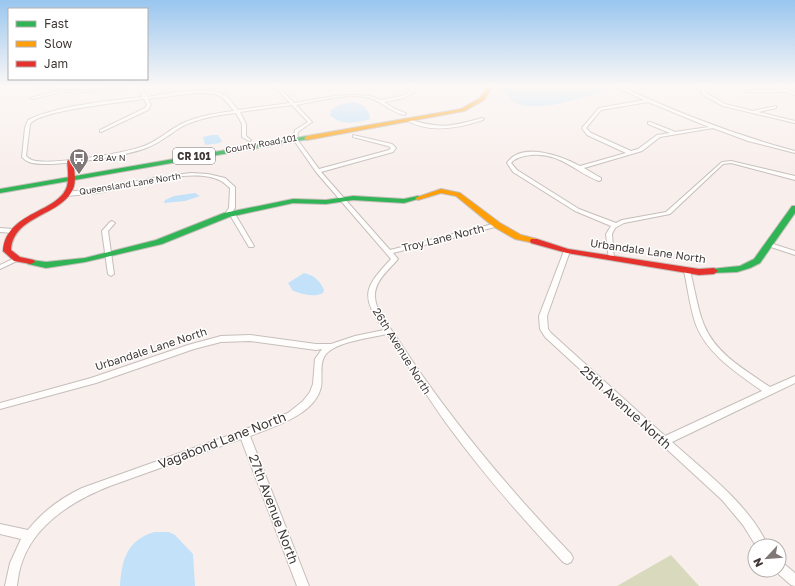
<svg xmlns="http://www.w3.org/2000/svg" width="795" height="586" font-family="'Golos Text',sans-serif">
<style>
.green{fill:#d9d9bd}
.water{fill:#c3e2f9}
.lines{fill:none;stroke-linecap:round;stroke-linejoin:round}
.street-casing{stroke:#c5beba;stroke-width:2}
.fast-casing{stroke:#c5beba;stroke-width:2}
.slow-casing{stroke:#c5beba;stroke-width:2}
.jam-casing{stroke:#c5beba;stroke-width:2}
.street{fill:#fefdfc;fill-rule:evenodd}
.fast{fill:#30b455;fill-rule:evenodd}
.slow{fill:#ff9f0a;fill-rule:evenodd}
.jam{fill:#e5322d;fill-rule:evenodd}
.labels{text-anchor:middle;stroke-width:3;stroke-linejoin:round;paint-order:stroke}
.far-street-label{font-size:9px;fill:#403836;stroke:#fff}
.far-poi-label{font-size:9px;fill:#403836;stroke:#fff;text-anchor:start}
.shield{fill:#fff;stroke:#797472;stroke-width:1}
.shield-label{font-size:10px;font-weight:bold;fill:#403836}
.street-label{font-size:11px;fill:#403836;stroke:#fff}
.near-street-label{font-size:13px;fill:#403836;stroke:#fff}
</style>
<rect width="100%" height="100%" fill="#f8efec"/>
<path class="green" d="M671,555L699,586H617Z"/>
<path class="water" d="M505,87H610C607,93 561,103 552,105C543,106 527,107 518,104C510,102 508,95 502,90Z
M353,102C362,103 370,110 370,119C357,123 340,126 330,115L331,110L341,104Z
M212,135H218L222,141L220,143L205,145L203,137Z
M195,193L200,196L185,201L164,203L165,200L174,196Z
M304,273C313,275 320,280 324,290L323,293C314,298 303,294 293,291L288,283Z
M154,532H169L175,535L193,554L195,586H120C122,560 126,541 154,532Z"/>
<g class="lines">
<defs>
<path id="street" d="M36,87C50,87 64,91 78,91C95,91 111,87 129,87L77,93Z
M138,87H142L147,97C166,94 206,86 223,94C229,97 234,105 238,110L290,103L275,87H279L294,103L335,96L354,95L370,96L381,100L402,96L410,92V87H414L413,93L404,98L384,102L395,109L405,113L406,114L404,115C392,112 384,104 373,99C354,91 317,101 296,105L312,122L298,132L297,139L319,169L389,150L391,148L388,146L353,137V135L392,144L396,148L393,152L321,172L390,250L497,223L500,225L499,226L393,253L398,259C389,270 374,281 375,297C376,313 391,328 399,341C449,418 508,488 571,554L573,558L571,562L567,564L563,562C523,519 484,475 449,427C427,397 408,365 387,334C369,338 342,341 328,352C318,361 323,376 321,387C315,415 273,427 250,436L309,586H297L241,439L110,486C74,500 35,524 22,562C19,570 18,578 17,586H5L10,563L21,539L0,534V524L28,530C42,512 61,498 82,488L230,435L288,413L303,401L310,392L313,384L315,359L322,349L316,350L250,341L221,342L194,349L96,383L0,409V403L91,378L188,345L221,336L250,335L316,344H331L355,336L384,330C360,295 364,288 391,259L316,172L293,139L295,130L308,122L292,105L240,112L246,124V136L251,140L249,141L242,137V124L236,113C218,115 199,118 183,126C171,133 160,143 146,148C126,156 49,169 29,162C26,161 24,159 22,157L25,128L28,120C59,105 108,101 143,97ZM196,93C219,93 220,93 234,111C217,113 197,116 181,124C168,131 157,141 144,146C126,153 49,166 32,160C30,159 28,158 26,156L30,124C40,110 124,102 144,99L147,105L145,108L100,130V132H101L148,110L151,105L148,99Z
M616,87H622C678,113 735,135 795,151V153L748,141L713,128L660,137L642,151L584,168L601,178V180L599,181C575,172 560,152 531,155C524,156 516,157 511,163L517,170L579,209L616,223L622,220L666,212L722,162L731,161L795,176V180L731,163L723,164L670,214L624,223L615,228L612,234L614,259L613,260H609L606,234L611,226L575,211L513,172L507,163C521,141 562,156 580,166L626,153L587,135L582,128L599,108L644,100ZM648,102L709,127L674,132L673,131L650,122H648V124L670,133L657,135L638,149L631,151L591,133L586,128L601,110Z
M700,87H704L706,93L725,104L753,111L776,106V108L758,112L795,121V123L723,106L703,95Z
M782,88L795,93V95L786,92H748L746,91L748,90H781L780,89Z
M57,91L58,93L32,99L30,98Z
M482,118L484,119L483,120C459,128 429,134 406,120L408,119C440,129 450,127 482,118Z
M191,173L208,174L225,178L235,187V208L232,212L235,214L254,246L253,247H249L230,215L227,217L224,215L229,208L230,188C227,186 224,182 221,181C194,166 132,186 103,192C91,194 78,195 66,196L63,194L66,192L103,188L152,178Z
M112,221L115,223L108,231L114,274L111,276L108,274L102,231L110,222Z
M0,228L13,229L16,231L13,233L0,232Z
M770,243L795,251V255L768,246L767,245L768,244Z
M567,249L570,251L547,316L548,329L551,333L665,436L762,391C737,373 708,355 696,325C690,308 688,289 684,271L685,270H689L690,271C695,289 697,308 704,325C716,354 745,370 770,387L795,376V383L672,442C705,472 749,504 768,546H756L743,525L722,500L545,337L540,329L539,316L564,251Z
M17,257L19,258L20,259L19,260L0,269V265Z
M779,561L783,563L795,573V586L791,585L775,571L774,570H779Z"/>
<path id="fast" d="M307,136L309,137V139L0,193V189Z
M353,196L404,199L418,196L421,198L404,203L353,200L326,204L293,203L229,217L162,244L85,262L46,268L28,264L27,262L31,260L46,262L85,258L156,240L224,213L293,199L326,200Z
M792,206H795V213L760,263L750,268L737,272L711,273L710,271L711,269L740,266L754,259Z"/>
<path id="slow" d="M488,87H492L484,100L464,111L307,140L304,138L307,136L461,109L480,98Z
M441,189L460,193L500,223L521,235L537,239L538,241L534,243L515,239L494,227L456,196L441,193L418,200L415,198Z"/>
<path id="jam" d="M70,159L73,161C74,169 76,178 74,186C65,216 13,214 11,250L20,257L34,260L35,262L31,264L14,261L3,251C6,211 59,213 67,186C69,178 68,169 67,161Z
M531,239H537L568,249L699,269L714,268L718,271L714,274L699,275L567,253L531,243L530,241Z"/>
</defs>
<use href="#street" class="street-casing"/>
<use href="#fast" class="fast-casing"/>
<use href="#slow" class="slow-casing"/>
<use href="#jam" class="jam-casing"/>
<use href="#street" class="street"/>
<use href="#fast" class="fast"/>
<use href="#slow" class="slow"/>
<use href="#jam" class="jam"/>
</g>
<linearGradient id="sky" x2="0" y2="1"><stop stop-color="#99c6ef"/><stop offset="0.51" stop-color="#fcf8f6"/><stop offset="1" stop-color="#fcf8f6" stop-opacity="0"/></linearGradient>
<rect width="795" height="169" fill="url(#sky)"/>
<defs>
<symbol id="bus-pin" viewBox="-11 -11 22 30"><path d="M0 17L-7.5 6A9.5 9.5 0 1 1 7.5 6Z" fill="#807876" stroke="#fff"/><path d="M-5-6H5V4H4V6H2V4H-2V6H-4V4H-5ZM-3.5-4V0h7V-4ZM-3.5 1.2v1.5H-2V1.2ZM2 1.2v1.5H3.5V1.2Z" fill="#fff"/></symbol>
</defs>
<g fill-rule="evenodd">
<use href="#bus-pin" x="68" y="147" width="22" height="30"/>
</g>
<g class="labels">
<g class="far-street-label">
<text transform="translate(261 144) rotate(-10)" y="3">County Road 101</text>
<text transform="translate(130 184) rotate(-9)" y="3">Queensland Lane North</text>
</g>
<g class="far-poi-label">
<text x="93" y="161">28 Av N</text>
</g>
<rect class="shield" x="173" y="148" width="42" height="16" rx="3"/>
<g class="shield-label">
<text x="194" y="160">CR 101</text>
</g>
<g class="street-label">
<text transform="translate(443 238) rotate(-14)" y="4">Troy Lane North</text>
<text transform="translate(648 251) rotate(8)" y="4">Urbandale Lane North</text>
<text transform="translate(151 349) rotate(-18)" y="4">Urbandale Lane North</text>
<text transform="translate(402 351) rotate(58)" y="4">26th Avenue North</text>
</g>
<g class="near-street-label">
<text transform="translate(626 407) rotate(42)" y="5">25th Avenue North</text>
<text transform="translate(222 440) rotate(-21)" y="5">Vagabond Lane North</text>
<text transform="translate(274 509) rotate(69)" y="5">27th Avenue North</text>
</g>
</g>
<rect x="8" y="8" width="140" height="72" fill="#ffffff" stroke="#b3afaf"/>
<rect x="16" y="21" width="20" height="6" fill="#30b455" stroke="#b3afaf"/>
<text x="44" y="28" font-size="12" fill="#403836">Fast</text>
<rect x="16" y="41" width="20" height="6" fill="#ff9f0a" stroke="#b3afaf"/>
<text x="44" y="48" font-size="12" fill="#403836">Slow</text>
<rect x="16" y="61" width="20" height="6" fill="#e5322d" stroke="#b3afaf"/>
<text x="44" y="68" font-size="12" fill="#403836">Jam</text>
<g transform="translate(767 558) rotate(244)"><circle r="19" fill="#ffffff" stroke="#b3afaf"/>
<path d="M0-3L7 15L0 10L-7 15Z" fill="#807876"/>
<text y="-6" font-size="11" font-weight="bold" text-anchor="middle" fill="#403836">N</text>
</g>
</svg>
